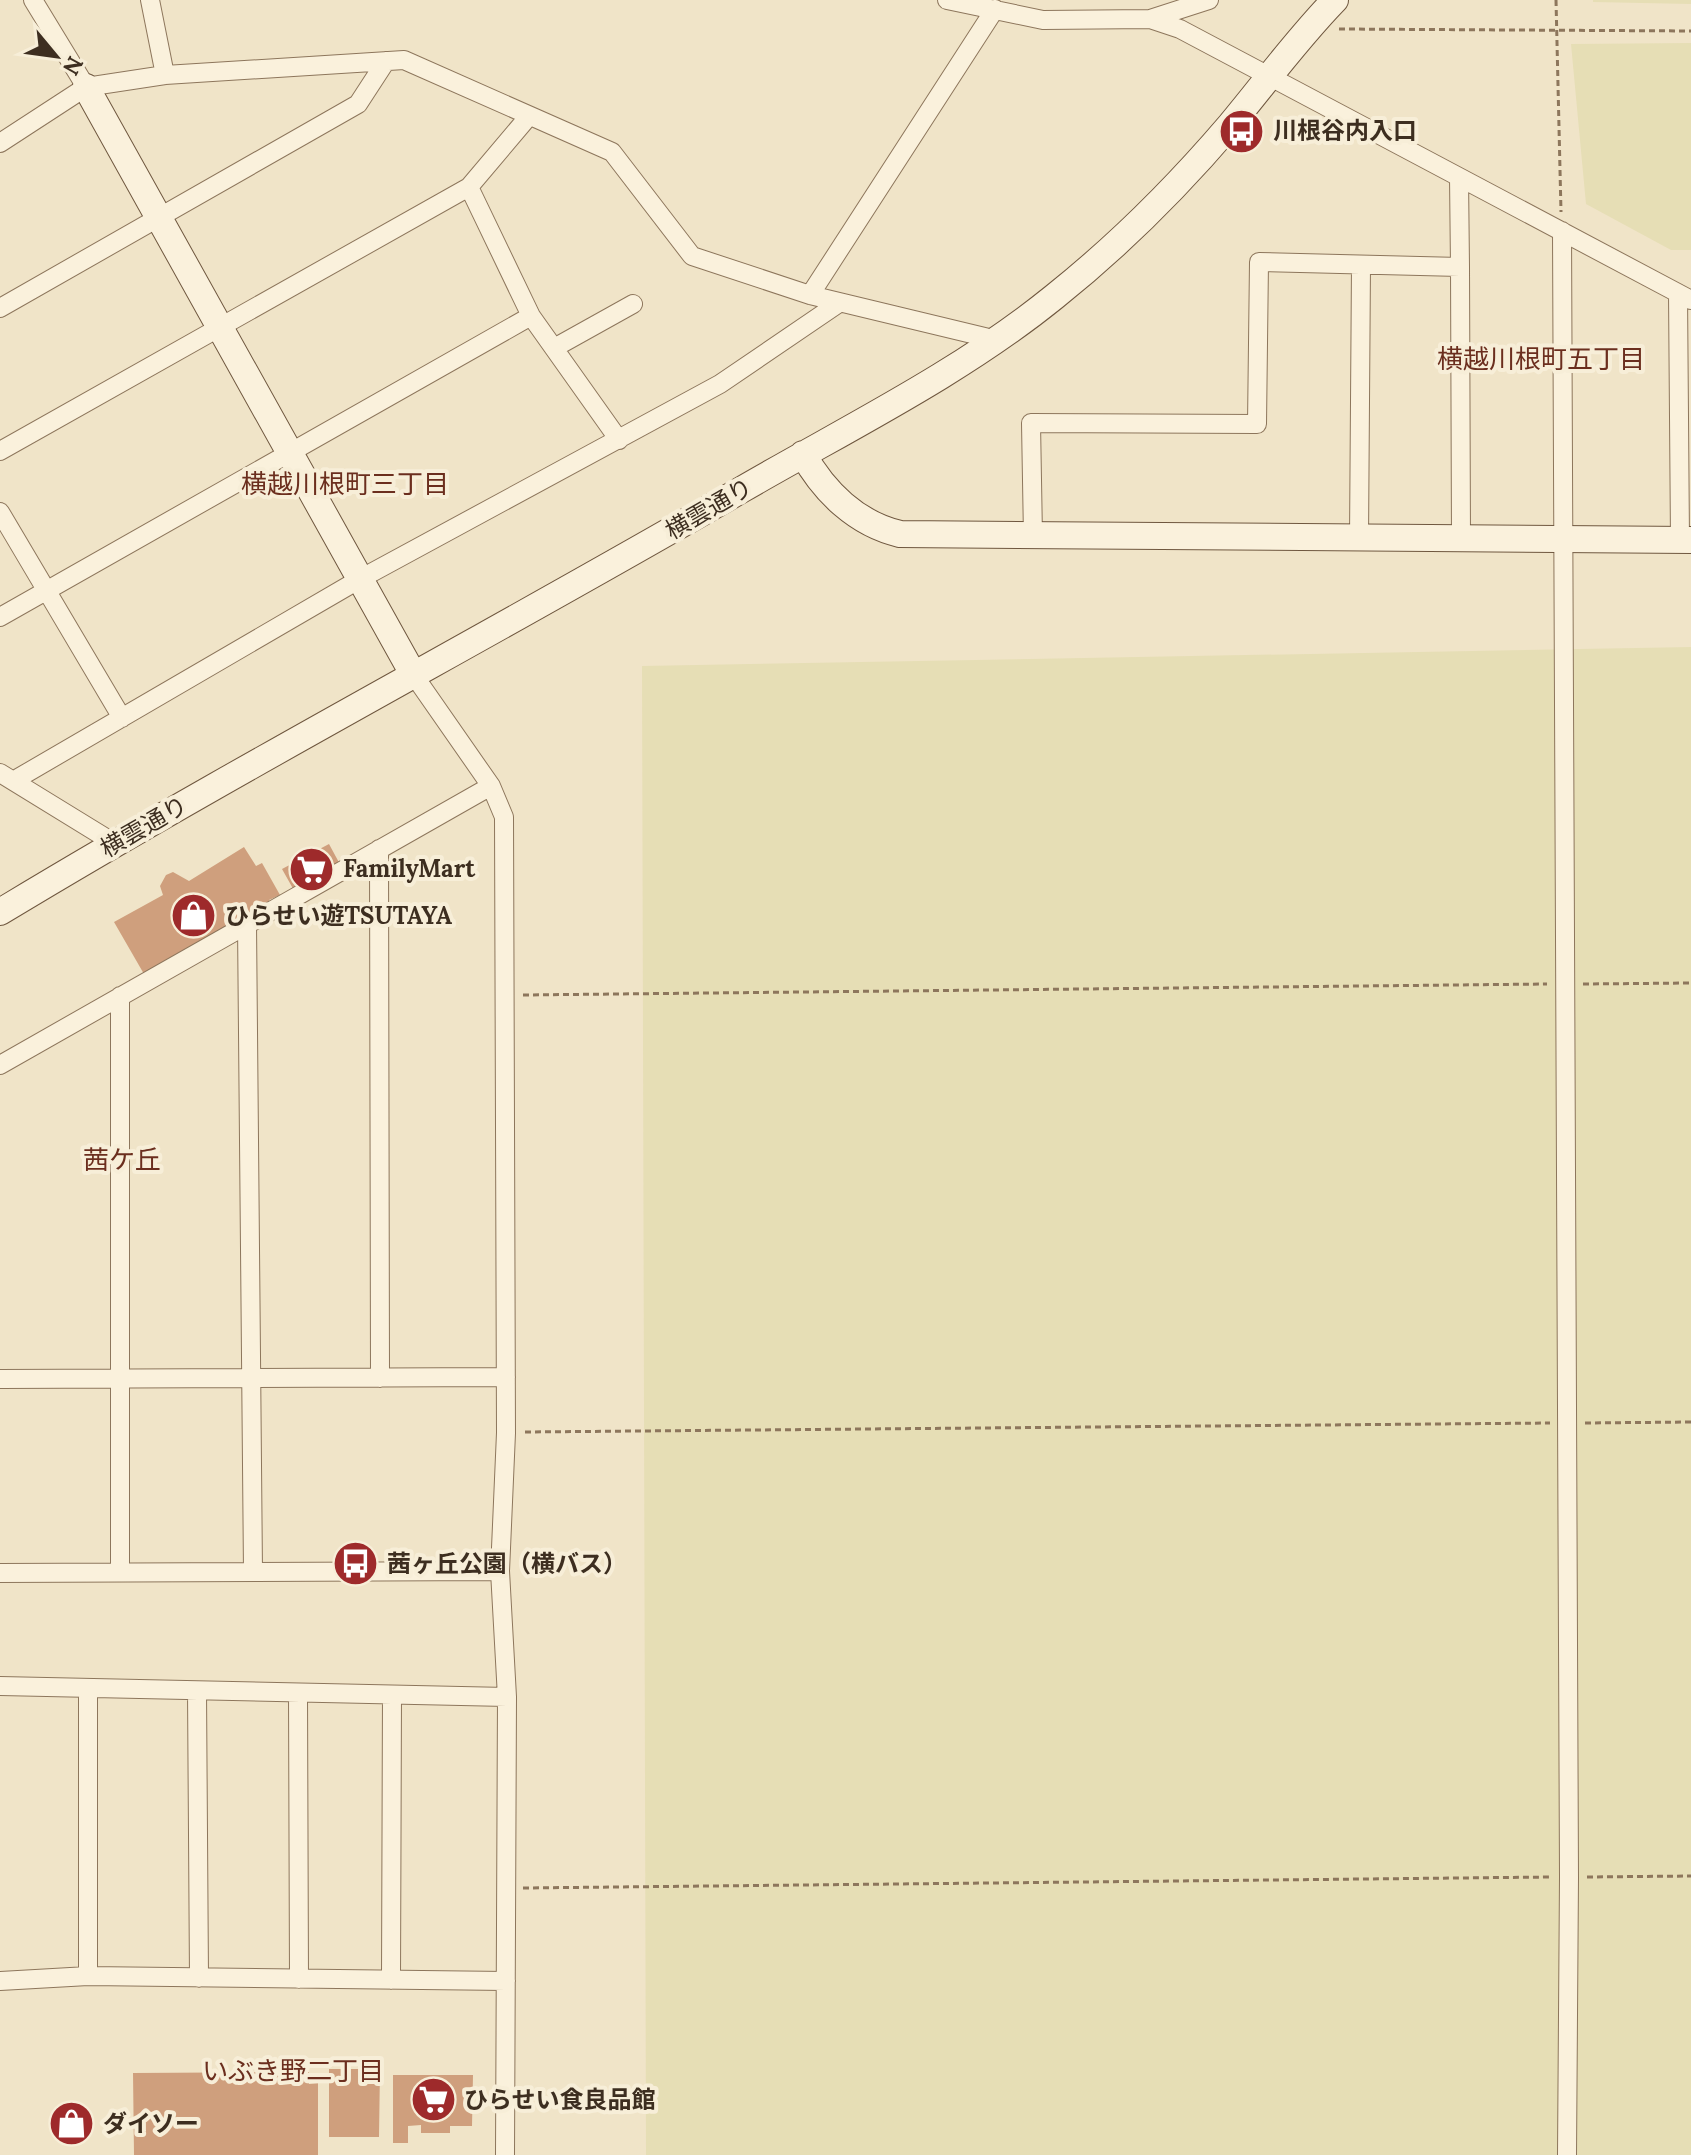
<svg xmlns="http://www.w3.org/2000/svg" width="1691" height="2155" font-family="Lora,'Noto Sans JP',serif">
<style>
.farmland{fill:#e6deb5}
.building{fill:#cf9f7d}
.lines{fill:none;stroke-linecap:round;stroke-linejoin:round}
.street-casing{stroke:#8d765c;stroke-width:20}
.secondary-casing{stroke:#6f573f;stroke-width:28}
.path{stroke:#8d765c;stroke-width:3;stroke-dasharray:6 4;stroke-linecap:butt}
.street{stroke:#faf1dc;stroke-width:18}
.secondary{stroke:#faf1dc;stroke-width:26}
.labels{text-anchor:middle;stroke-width:8;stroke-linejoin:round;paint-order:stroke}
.poi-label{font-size:24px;font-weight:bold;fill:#3d2e20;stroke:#f7eed8;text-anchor:start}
.street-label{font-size:24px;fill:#3d2e20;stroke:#f7eed8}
.neighbourhood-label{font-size:26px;fill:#6b2e1e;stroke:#f7eed8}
</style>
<rect width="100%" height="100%" fill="#f0e4c8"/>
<path class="farmland" d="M1593,0H1691V4L1593,2Z
M1691,43V250H1671L1586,204L1571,44Z
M1691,647V2155H646L642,666Z"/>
<path class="building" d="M329,844L342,868L296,894L282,869Z
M244,847L256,866L262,863L280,895L269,900L274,911L148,981L114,922L163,895L160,886L166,875L173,872L189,881Z
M329,2069H380L379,2137H329Z
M309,2072V2084L318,2083V2155H134L133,2073Z
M393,2075H473L472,2126H450V2133H421V2125L408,2126V2143H393Z"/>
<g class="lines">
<defs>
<path id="street" d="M33,0L86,87
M150,0L165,75
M947,0L1043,20L1150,19L1180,29L1691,300
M1150,19L1209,0
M0,143L86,87L165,75L404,60L612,152L692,256L810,295L997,340
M1459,177L1460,267
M469,187L529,116
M1562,231L1569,1877L1567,2155
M1678,293L1680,540
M810,295L995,9
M0,308L358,104L386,61
M554,348L633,304
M0,451L469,187L531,316L619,440
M0,512L122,718
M1033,537L1031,423L1257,424L1259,262L1460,267L1461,539
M1359,539L1361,265
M0,617L531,316
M413,674L491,786L504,817L506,1433L500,1571L507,1697L505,2155
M0,773L114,843
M13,781L360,579L720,384L839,303
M379,849L380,1378
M247,924L253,1572
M120,996V1572
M0,1065L491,786
M0,1379L506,1377
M0,1573L500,1571
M0,1686L507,1697
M88,1688V1976
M197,1691L199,1978
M298,1693L299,1979
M391,1980L392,1695
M0,1981L88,1976L506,1981"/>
<path id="secondary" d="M86,87L413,674
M803,454C824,492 857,524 900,534L1691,540
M0,912C243,765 495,633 741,490C846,429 959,374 1054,297C1118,246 1177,187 1230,125C1265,83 1297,39 1335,0"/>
</defs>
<use href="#street" class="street-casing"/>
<use href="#secondary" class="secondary-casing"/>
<path class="path" d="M1556,0L1561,212
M1339,29L1691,31
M1583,984L1691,983
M523,995L1547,984
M1585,1423L1691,1422
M525,1432L1550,1423
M1587,1877L1691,1876
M523,1888L1551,1877"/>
<use href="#street" class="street"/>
<use href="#secondary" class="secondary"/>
</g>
<defs>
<symbol id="bus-disc" viewBox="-11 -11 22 22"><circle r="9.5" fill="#9e2a2b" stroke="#f7eed8"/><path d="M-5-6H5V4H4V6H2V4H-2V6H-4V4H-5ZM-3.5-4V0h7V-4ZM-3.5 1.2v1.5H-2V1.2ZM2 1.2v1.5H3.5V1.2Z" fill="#fff"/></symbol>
<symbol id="supermarket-disc" viewBox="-11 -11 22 22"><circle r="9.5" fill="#9e2a2b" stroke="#f7eed8"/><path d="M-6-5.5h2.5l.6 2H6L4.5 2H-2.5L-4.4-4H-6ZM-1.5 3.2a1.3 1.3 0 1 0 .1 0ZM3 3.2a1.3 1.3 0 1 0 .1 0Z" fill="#fff"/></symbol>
<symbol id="shop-disc" viewBox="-11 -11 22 22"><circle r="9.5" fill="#9e2a2b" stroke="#f7eed8"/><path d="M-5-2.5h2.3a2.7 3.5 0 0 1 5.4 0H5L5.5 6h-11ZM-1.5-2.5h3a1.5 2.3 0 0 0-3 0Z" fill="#fff"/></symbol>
</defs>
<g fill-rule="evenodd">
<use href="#bus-disc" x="1216" y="106" width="51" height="51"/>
<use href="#supermarket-disc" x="286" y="844" width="51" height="51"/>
<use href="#shop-disc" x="168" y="890" width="51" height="51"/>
<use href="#bus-disc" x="330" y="1538" width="51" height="51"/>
<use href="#supermarket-disc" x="408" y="2074" width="51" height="51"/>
<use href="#shop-disc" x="46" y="2098" width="51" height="51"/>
</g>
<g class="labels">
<g class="poi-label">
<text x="1273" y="139">川根谷内入口</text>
<text x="343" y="877">FamilyMart</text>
<text x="225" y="924">ひらせい遊TSUTAYA</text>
<text x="387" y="1572">茜ヶ丘公園（横バス）</text>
<text x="464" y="2108">ひらせい食良品館</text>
<text x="103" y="2132">ダイソー</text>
</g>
<g class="street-label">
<text transform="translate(709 509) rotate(-30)" y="8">横雲通り</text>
<text transform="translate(144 827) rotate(-30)" y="8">横雲通り</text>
</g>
<g class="neighbourhood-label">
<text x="1541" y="368">横越川根町五丁目</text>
<text x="345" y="493">横越川根町三丁目</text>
<text x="122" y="1169">茜ケ丘</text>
<text x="293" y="2080">いぶき野二丁目</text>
</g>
</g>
<g transform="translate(56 56) rotate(119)" stroke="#f7eed8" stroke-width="6" paint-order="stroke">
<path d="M0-6L14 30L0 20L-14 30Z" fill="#3d2e20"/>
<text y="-12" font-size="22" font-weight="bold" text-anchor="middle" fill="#3d2e20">N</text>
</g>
</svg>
